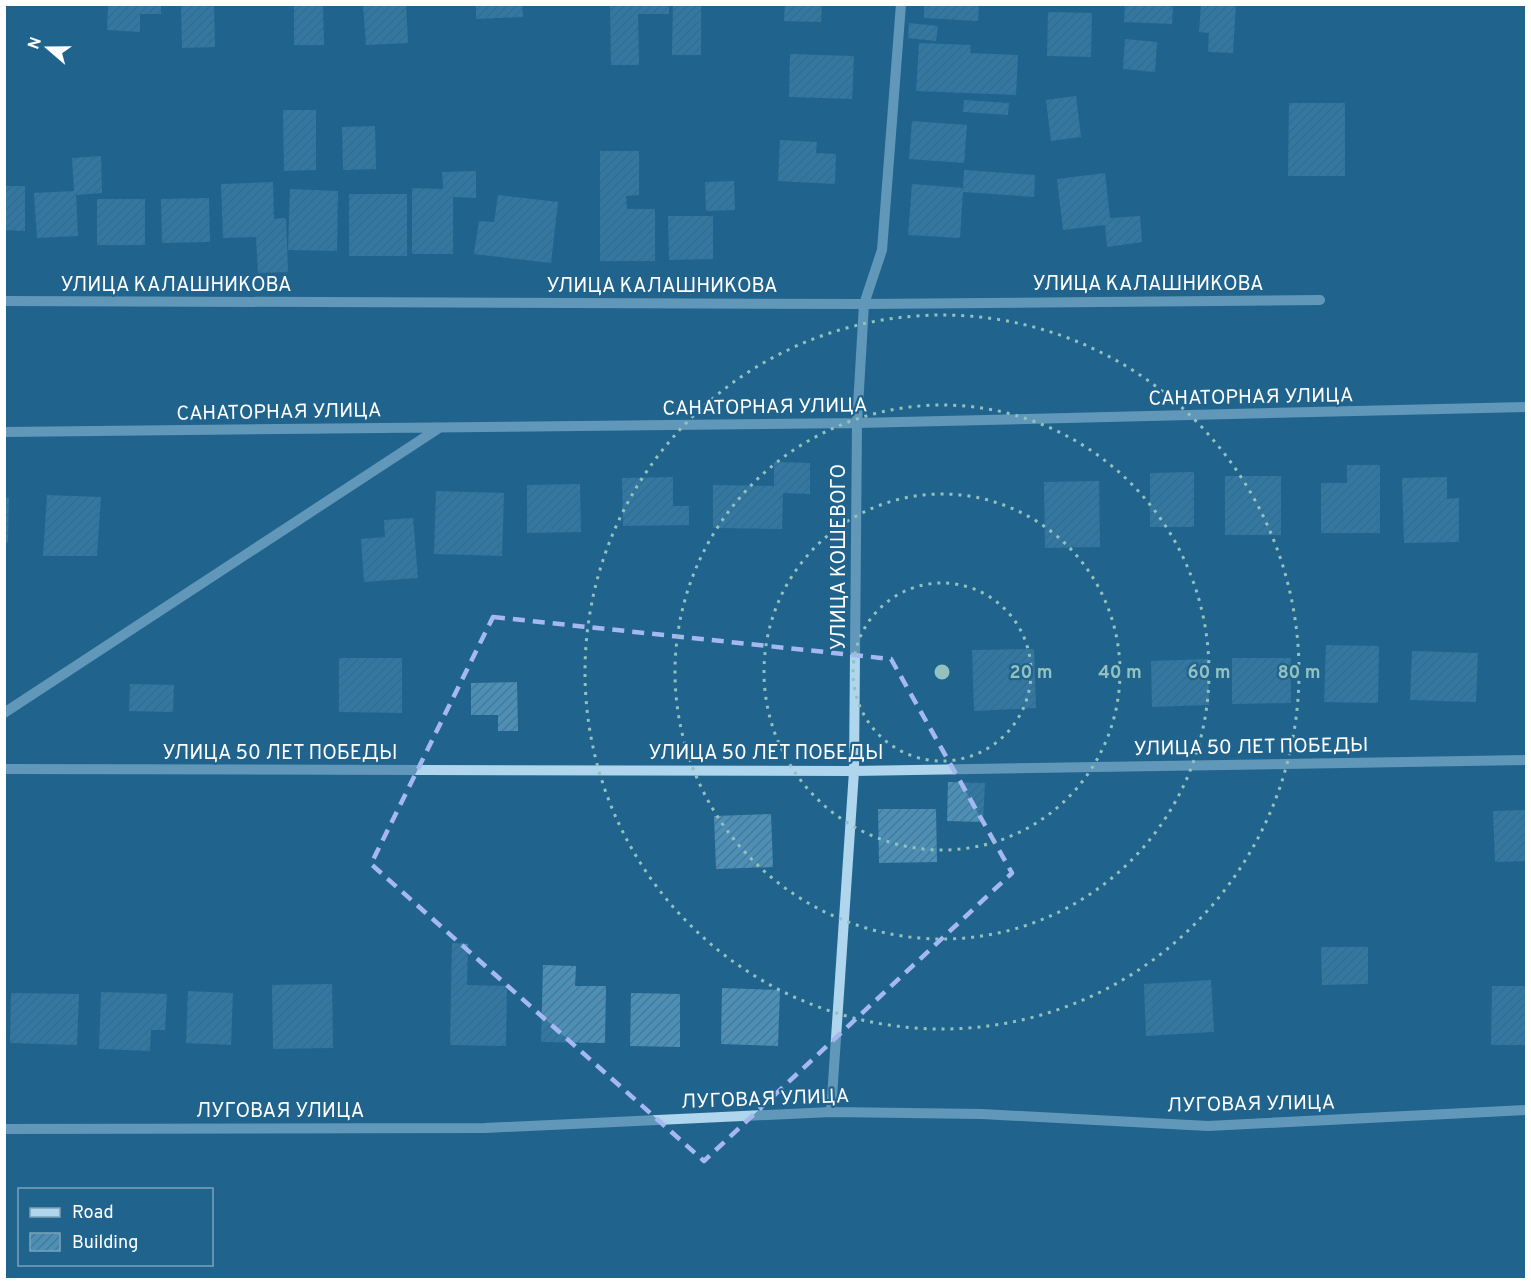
<svg xmlns="http://www.w3.org/2000/svg" width="1531" height="1284" font-family="Overpass,sans-serif">
<style>
.building{fill:url(#building-hatch)}
.lines{fill:none;stroke-linecap:round;stroke-linejoin:round}
.minor{stroke:#afd6ec;stroke-width:10}
.marked{fill:none;stroke:#a5b8ef;stroke-width:4.5;stroke-dasharray:12 8;stroke-linejoin:round}
.ring{fill:none;stroke:#93c1be;stroke-width:3;stroke-dasharray:3 6}
.labels{text-anchor:middle;stroke-width:4.5;stroke-linejoin:round;paint-order:stroke}
.street-label{font-size:20px;fill:#fff;stroke:#20648e}
.centre{fill:#93c1be;stroke:#20648e;stroke-width:3}
.ring-label{font-size:18px;text-anchor:middle;font-weight:bold;fill:#93c1be;stroke:#20648e;stroke-width:4.5;stroke-linejoin:round;paint-order:stroke}
</style>
<defs>
<pattern id="building-hatch" width="6" height="6" patternUnits="userSpaceOnUse" patternTransform="scale(1.5)"><rect width="6" height="6" fill="#4c90b8"/><path d="M-1 1l2-2M0 6l6-6M5 7l2-2" fill="none" stroke="#4c7892"/></pattern>
</defs>
<rect width="100%" height="100%" fill="#20648e"/>
<path class="building" d="M108,4H161V14H140V32L107,30Z
M181,4H214L215,47L182,48Z
M294,4H323L324,45H294Z
M363,4H406L408,43L366,45Z
M476,4H522L523,17L476,19Z
M610,4H669V14H638L639,65H611Z
M673,4H701V55H672Z
M785,4H822L821,22L784,21Z
M924,4H979L978,21L924,18Z
M1125,4H1173L1172,24L1124,22Z
M1201,4H1236L1233,53L1208,52L1209,33L1199,32Z
M1048,12L1092,13L1091,57L1047,56Z
M909,23L938,26L936,41L908,38Z
M1125,39L1157,42L1155,72L1123,69Z
M919,43L971,45L970,53L1018,55L1016,95L916,91Z
M790,54L854,56L852,99L789,97Z
M1076,96L1081,137L1051,141L1046,100Z
M964,100L1009,103L1008,115L963,112Z
M1289,103H1345V176H1288Z
M283,110H316V170L284,171Z
M912,121L967,125L964,163L909,159Z
M375,126L376,169L343,170L342,127Z
M780,140L817,142L816,153L836,154L835,184L778,181Z
M600,151H639V195L626,196L627,209H655V261H600Z
M101,156L102,193L76,195L78,236L37,238L34,193L74,191L72,158Z
M964,170L1035,175L1034,197L963,192L960,238L908,235L912,184L963,188Z
M476,171V198L453,197V254H412V188L443,189L442,172Z
M1105,173L1110,218L1140,216L1142,242L1107,247L1105,225L1063,230L1057,179Z
M734,181L735,210L706,211L705,182Z
M273,182L274,219L286,218L288,272L258,273L256,237L223,238L221,184Z
M4,186H25V231L4,230Z
M290,189L338,191L337,251L288,250Z
M349,194H407V256H349Z
M498,195L558,202L551,263L474,254L479,221L494,222Z
M209,198L210,242L162,243L161,199Z
M97,199H145V245H97Z
M668,216H713V259L669,260Z
M774,462L810,463V494L783,493L782,529L713,528V485L774,486Z
M1347,465H1380V533H1321V483H1347Z
M1194,472V527H1150V473Z
M1225,476H1281V535H1225Z
M673,477V506H689V525L623,526L622,478Z
M1447,477V499L1459,498V542L1404,543L1402,478Z
M1099,481L1100,547L1045,548L1044,482Z
M580,484L581,532L527,533V485Z
M436,491L504,493L502,556L434,554Z
M47,495L101,497L97,556H43Z
M4,497L9,498L8,543H4Z
M413,518L418,578L364,582L361,539L385,537L384,520Z
M1326,645L1379,646L1378,703L1324,702Z
M1034,649L1036,708L974,711L972,650Z
M1412,651L1478,653L1476,702L1410,700Z
M339,658H402V713L339,712Z
M1232,658H1291V703L1232,704Z
M1208,659L1209,705L1152,707L1151,661Z
M517,682L518,731H498V715H471V683Z
M130,684L174,685L173,712L129,711Z
M948,782L985,783L983,822L947,821Z
M878,809H936L937,862L879,863Z
M1526,810V861L1495,862L1493,811Z
M771,814L773,867L716,869L714,816Z
M452,943L468,944L467,985L507,986L506,1046L450,1045Z
M1321,947H1368V984L1322,985Z
M543,965L576,966L575,986H606L605,1043L541,1042Z
M1211,980L1214,1032L1146,1036L1144,984Z
M332,984L333,1048L273,1049L272,985Z
M1492,986H1526V1045H1491Z
M722,988L780,990L778,1046L721,1044Z
M188,991L233,993L231,1045L186,1043Z
M101,992L167,994L165,1030H151L150,1051L99,1049Z
M11,993L79,994L77,1045L10,1043Z
M631,993L680,994V1047L630,1046Z"/>
<g class="lines">
<path class="minor" d="M4,301L864,304L1320,300
M4,432L857,423L1526,407
M4,713L439,428
M4,769L854,771L1526,760
M831,1112L854,771L857,423L864,304L882,250L901,4
M4,1129L485,1128L831,1112L982,1114L1208,1126L1526,1110"/>
</g>
<path d="M0 0H1531V1284H0ZM493,617L891,659L1012,873L704,1161L371,864Z" fill="#20648e" fill-opacity=".55" fill-rule="evenodd"/>
<path class="marked" d="M493,617L891,659L1012,873L704,1161L371,864Z"/>
<g class="ring">
<circle cx="942" cy="672" r="89"/>
<circle cx="942" cy="672" r="178"/>
<circle cx="942" cy="672" r="267"/>
<circle cx="942" cy="672" r="357"/>
</g>
<g class="labels">
<g class="street-label">
<text x="1148" y="290">УЛИЦА КАЛАШНИКОВА</text>
<text x="176" y="291">УЛИЦА КАЛАШНИКОВА</text>
<text x="662" y="292">УЛИЦА КАЛАШНИКОВА</text>
<text transform="translate(1251 396) rotate(-1)" y="7">САНАТОРНАЯ УЛИЦА</text>
<text transform="translate(765 406) rotate(-1)" y="7">САНАТОРНАЯ УЛИЦА</text>
<text transform="translate(279 411) rotate(-1)" y="7">САНАТОРНАЯ УЛИЦА</text>
<text transform="translate(838 557) rotate(-90)" y="7">УЛИЦА КОШЕВОГО</text>
<text transform="translate(1251 746) rotate(-1)" y="7">УЛИЦА 50 ЛЕТ ПОБЕДЫ</text>
<text x="280" y="759">УЛИЦА 50 ЛЕТ ПОБЕДЫ</text>
<text x="766" y="759">УЛИЦА 50 ЛЕТ ПОБЕДЫ</text>
<text transform="translate(765 1098) rotate(-2)" y="7">ЛУГОВАЯ УЛИЦА</text>
<text transform="translate(1251 1103) rotate(-1)" y="7">ЛУГОВАЯ УЛИЦА</text>
<text x="280" y="1117">ЛУГОВАЯ УЛИЦА</text>
</g>
</g>
<circle cx="942" cy="672" r="9" class="centre"/>
<g class="ring-label">
<text x="1031" y="678">20 m</text>
<text x="1120" y="678">40 m</text>
<text x="1209" y="678">60 m</text>
<text x="1299" y="678">80 m</text>
</g>
<rect width="1531" height="1284" fill="none" stroke="#ffffff" stroke-width="12"/>
<rect x="18" y="1188" width="195" height="78" fill="#20648e" stroke="#79a2bb" stroke-width="1.5"/>
<rect x="30" y="1208" width="30" height="9" fill="#afd6ec" stroke="#79a2bb" stroke-width="1.5"/>
<text x="72" y="1218" font-size="18" fill="#ffffff">Road</text>
<rect x="30" y="1233" width="30" height="18" fill="url(#building-hatch)" stroke="#79a2bb" stroke-width="1.5"/>
<text x="72" y="1248" font-size="18" fill="#ffffff">Building</text>
<g transform="translate(48 48) rotate(290)" stroke="#20648e" stroke-width="4.5" paint-order="stroke">
<path d="M0-4.5L10 22L0 15L-10 22Z" fill="#ffffff"/>
<text y="-9" font-size="16" font-weight="bold" text-anchor="middle" fill="#ffffff">N</text>
</g>
</svg>
